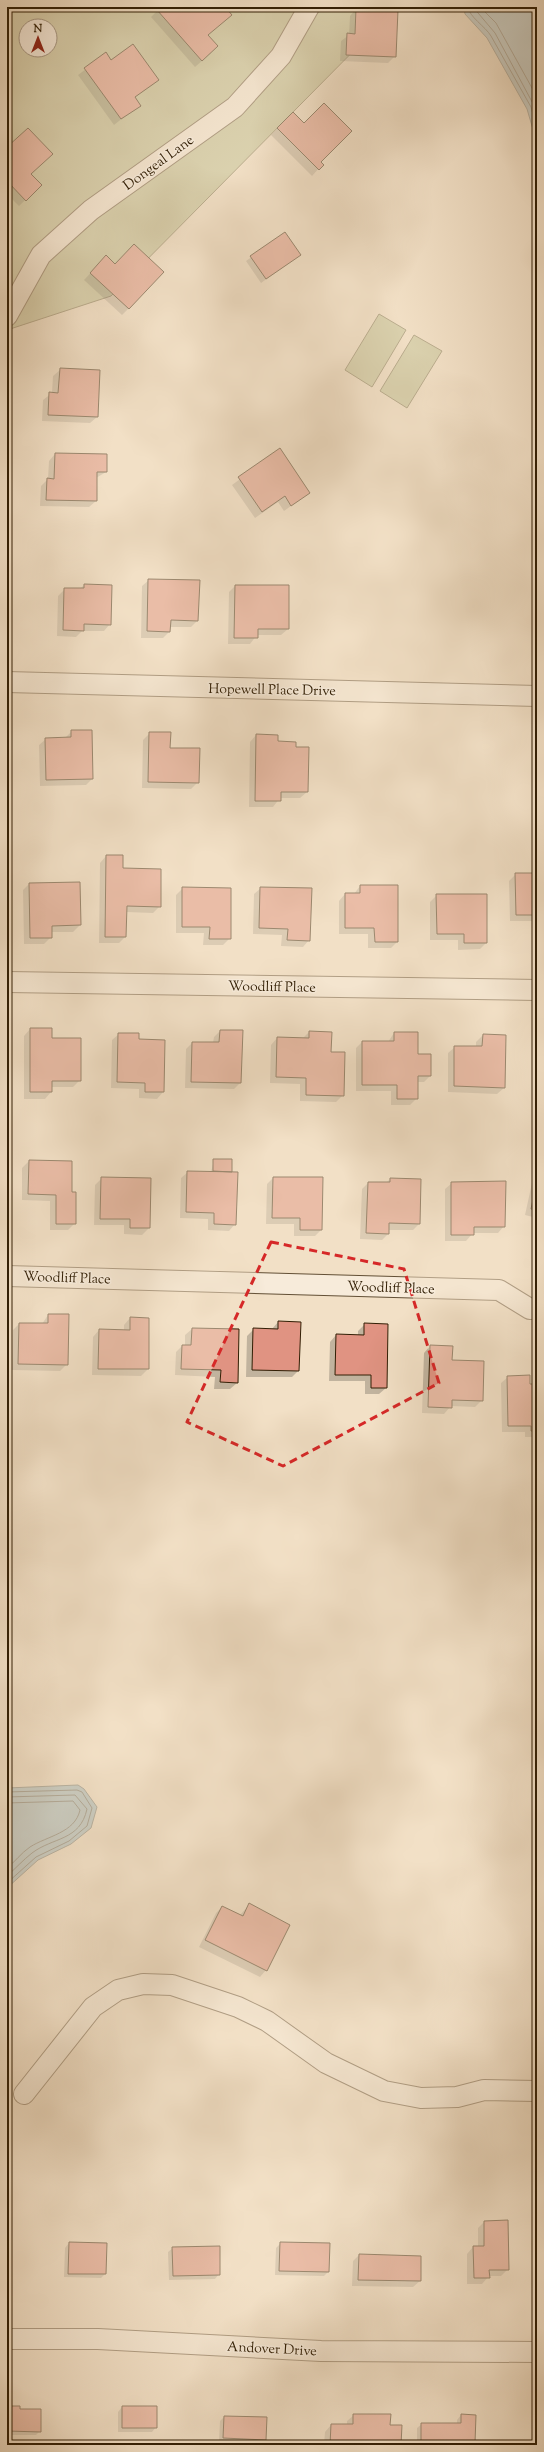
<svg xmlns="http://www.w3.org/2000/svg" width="544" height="2452" font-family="'Sorts Mill Goudy',serif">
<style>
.green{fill:#bfc192;stroke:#78704c;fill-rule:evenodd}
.water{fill:#a1bac0;stroke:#757c75}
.shadow{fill:#0003}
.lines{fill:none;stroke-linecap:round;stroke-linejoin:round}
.shore{stroke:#6a6c62;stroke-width:1}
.building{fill:#e09382;stroke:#321f05}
.minor-casing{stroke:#624f35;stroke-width:22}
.minor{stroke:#f7ebda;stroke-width:20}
.marked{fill:none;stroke:#d62828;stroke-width:3;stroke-dasharray:8 5;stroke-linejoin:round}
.labels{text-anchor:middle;stroke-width:3;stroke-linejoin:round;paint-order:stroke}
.street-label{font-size:14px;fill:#321f05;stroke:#f7ebda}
</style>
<rect width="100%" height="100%" fill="#f2e0c6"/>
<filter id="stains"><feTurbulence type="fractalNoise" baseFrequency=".005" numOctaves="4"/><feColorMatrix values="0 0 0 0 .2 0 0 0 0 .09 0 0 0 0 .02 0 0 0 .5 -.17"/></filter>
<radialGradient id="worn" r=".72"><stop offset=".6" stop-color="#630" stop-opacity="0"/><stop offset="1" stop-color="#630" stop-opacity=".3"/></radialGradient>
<path class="green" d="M7,7H397L111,296L7,330ZM26,26H50V50H26Z
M379,314L406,330L372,387L345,370Z
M414,335L442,351L407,408L380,391Z"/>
<path class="water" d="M464,7H537V143L527,109L487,38L465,14Z
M78,1785L84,1789L97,1807L91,1828L71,1844L38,1860L7,1888V1788Z"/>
<path class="shadow" d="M161,7H223L207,35L211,53L195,67L151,17Z
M356,9L395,56L388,63L340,61L341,41L349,35L350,16Z
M106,54L111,61L158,80L134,98L139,105L114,125L78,75Z
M293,113L322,165L312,176L271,135Z
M7,148L41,185L19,206L7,194Z
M285,233L300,255L261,283L246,261Z
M100,263L129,308L122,315L84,280Z
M60,370L97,417L90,423L42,421L43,400L52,393L53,376Z
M280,450L309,493L284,511L278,502L255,518L232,485Z
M55,454L106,472L96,478V501L89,507L40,506L41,486L48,479L49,461Z
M149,580L198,620L191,627H169V632L163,638H141L142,586Z
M84,585L111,586L110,624L104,631H82L76,637L57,636L58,596L65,589H80Z
M235,586L288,629L281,635H257L250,644H228L229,592Z
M72,731L92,779L86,785L40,786L39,745L46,739L65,738Z
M150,733L169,749L198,782L191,789L142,788L143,740Z
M256,735L295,748L307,792L300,798H280L273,807H249L250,742Z
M106,856L160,906L153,913L126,912L125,937L119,943H99L100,863Z
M516,874H537V921H510L509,881Z
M79,883L80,925L73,932H51V937L44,944H24L23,890L29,884Z
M360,886L397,942L391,948H368V934H339V901L345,894H354Z
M183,888L230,938L223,945H203L204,933H176V895Z
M261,888L309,940L303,947L281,946L282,935L253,934L254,894Z
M437,895L486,943L480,949L458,950V940H430V902Z
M30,1029L51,1039L80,1080L73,1087H51V1092L45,1099H24V1036Z
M220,1031L240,1083L234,1089L185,1088L186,1049L192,1043H213L214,1037Z
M309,1032L330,1053L343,1095L336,1102L300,1101V1084L270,1083L271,1045L277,1038H303Z
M394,1033L417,1055L430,1076L424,1082H417V1098L410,1105H391V1091H356V1048L362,1042H388Z
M119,1034L138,1040L164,1041L163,1092L157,1099L139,1098V1089L111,1088L112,1040Z
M483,1035L504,1088L497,1094L448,1092V1053L455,1047H476V1042Z
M214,1160L231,1171L235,1224L229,1231L208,1230V1219L180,1218L181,1178L188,1172H211Z
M29,1161L71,1162V1193L75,1223L68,1230H50V1201L22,1200V1168Z
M102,1178L150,1179L149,1228L142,1235L124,1234V1225H94L95,1185Z
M273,1178L321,1230L315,1236H294V1224H266L267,1184Z
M537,1178V1218L525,1215L532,1183Z
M390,1179L419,1224L413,1230H388V1234L382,1240L360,1239L362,1189L368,1183H386Z
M452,1183L504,1226L498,1233H473L466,1241H445V1189Z
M48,1315L67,1364L60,1371L12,1370L13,1330L19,1324H42Z
M130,1318L148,1319V1369L141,1376L92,1375L93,1337L99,1330L124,1331V1325Z
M278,1322L298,1371L292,1377H246L247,1336L254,1329H272Z
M365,1324L386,1388L379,1394H365V1381H329L330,1342L336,1335L358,1336V1331Z
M192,1329L238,1330L237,1383L230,1389H214L215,1377L175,1375L176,1352L182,1346H185V1335Z
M430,1346L451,1361L482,1400L475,1407L451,1406L444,1414L422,1413L424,1353Z
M508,1377L529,1385H537V1437H525V1432H502L501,1383Z
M249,1905L266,1970L260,1977L199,1947L216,1913L222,1907L240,1915Z
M484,2222L508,2269L501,2276H489L482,2284H467V2254L473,2247H478V2228Z
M69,2243L106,2244L105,2274L101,2278L64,2277L65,2248Z
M281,2243L328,2272L324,2276L275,2275L276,2248Z
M173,2248L219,2274L215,2279L169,2280L168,2252Z
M359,2255L420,2281L413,2287L352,2286L353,2261Z
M7,2407L19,2410L40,2431L36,2435H7Z
M122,2407H156V2427L152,2432H118V2412Z
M354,2415L400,2445H324L325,2432L331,2425H347V2421Z
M461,2415L474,2443L472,2445H417V2428L422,2424H457V2420Z
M224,2417L265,2440L261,2444L219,2442L220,2421Z"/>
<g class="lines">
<path class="shore" d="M468,7C469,17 485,26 491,36L531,107L537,129
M473,7L495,33L537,111
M480,7L496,23L537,97
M7,1792L77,1790L82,1792L92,1808L87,1826L69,1841L36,1857L7,1883
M7,1797L75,1795L87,1809C80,1841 53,1837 32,1853C23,1860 15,1869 7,1876
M7,1803L73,1801L80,1810C75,1833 47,1836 30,1847C21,1853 15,1862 7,1868"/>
</g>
<path class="building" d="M160,7H225L232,15L208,35L218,46L202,61L157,10Z
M356,8L398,10L396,57L346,55L347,33L355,34Z
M133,44L159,80L135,97L141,106L121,119L84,68L106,52L111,60Z
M324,103L352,131L321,162L324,165L319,170L277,128L293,112L304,123Z
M28,128L53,154L31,174L42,185L26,201L7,181V147Z
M285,232L301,255L266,279L250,256Z
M134,244L164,272L129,309L90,273L106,255L115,264Z
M60,368L100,370L98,417L48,415L49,392L58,393Z
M280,448L310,493L291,506L285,496L262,512L238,477Z
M55,453L107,454V472H97V501L46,500L47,478L54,479Z
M148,579L200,580L198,621L171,620L170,632L147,631Z
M84,584L112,585L111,625L84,624V631L63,630L64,588H84Z
M235,585H289V629H258V638H234Z
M71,730H92L93,779L46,780L45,738L71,737Z
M149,732H171L170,748H200L199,783L148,782Z
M256,734L278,735V741L296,742V747H309L308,792H281V801H255Z
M106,855H123V868L161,869V907L127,906L126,937H105Z
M515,873H537V915H516Z
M80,882L81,925L52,926V938H30L29,883Z
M360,885H398V942H375L374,928H345V893H360Z
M182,887L231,888V939H209L210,927H182Z
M260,887L312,888L310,941L287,940L288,929L259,928Z
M436,894H487V943H464V934H437Z
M30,1028H52V1038H81V1081H52V1092H30Z
M220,1030H243L241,1083L191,1082L192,1042H219Z
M309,1031L332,1032L331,1052H345L344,1096L306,1095V1078L276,1077L277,1037L309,1038Z
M394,1032H418V1054H431V1076H418V1099H397V1085H362V1041H394Z
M118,1033H139V1039L165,1040L164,1092H145V1083L117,1082Z
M483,1034L506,1035L505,1088L454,1086V1046H482Z
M213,1159H232V1172L213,1171Z
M29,1160L72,1161V1192H76V1224H56V1195L28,1194Z
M187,1171L238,1172L236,1225L214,1224V1213L186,1212Z
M101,1177L151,1178L150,1228H130V1219H100Z
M273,1177H323L322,1230H300V1218H272Z
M390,1178L421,1179L420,1224L389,1223V1234L366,1233L368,1182H390Z
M537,1180V1210L531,1209Z
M506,1181L505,1227H474V1235H451V1182Z
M48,1314H69L68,1365L18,1364L19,1323H48Z
M130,1317L149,1318V1369H98L99,1329L130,1330Z
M278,1321L301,1322L299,1371L252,1370L253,1328L278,1329Z
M364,1323L388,1324L387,1388H371V1375H335L336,1334L364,1335Z
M192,1328L239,1329L238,1383L220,1382L221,1370L181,1369L182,1345H191Z
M430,1345L453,1346L452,1360L484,1361L483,1401L452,1400V1408L428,1407Z
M530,1375V1384H537V1431H531V1426H508L507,1376Z
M249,1903L290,1925L267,1971L205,1940L222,1906L243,1916Z
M508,2220L509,2270H489L490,2278H474L473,2246H484V2221Z
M69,2242L107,2243L106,2274H68Z
M280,2242L330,2243L329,2272L279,2271Z
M220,2246V2275L173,2276L172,2247Z
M359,2254L421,2256V2281L358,2280Z
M7,2406H20V2409H41V2432L7,2431Z
M122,2406H157V2428H122Z
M353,2414H391L390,2425H402L401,2445H330L331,2424H353Z
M461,2414L476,2415L475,2443L421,2442V2423H461Z
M224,2416L267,2417L266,2440L223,2438Z"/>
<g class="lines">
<defs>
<path id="minor" d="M7,316L41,255L91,210L235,107L281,56L309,7
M7,682L537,696
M7,982L537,990
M7,1276L499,1290L530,1309
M24,2094L93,2007L118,1990L143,1984L172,1985L238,2007L267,2021L326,2063L384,2091L421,2098L457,2097L484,2090L537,2091
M7,2339H98L321,2351L537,2352"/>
</defs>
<use href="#minor" class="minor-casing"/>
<use href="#minor" class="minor"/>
</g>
<path d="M0 0H544V2452H0ZM271,1242L404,1269L439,1383L283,1466L187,1422Z" fill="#f2e0c6" fill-opacity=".55" fill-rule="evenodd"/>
<path class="marked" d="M271,1242L404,1269L439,1383L283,1466L187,1422Z"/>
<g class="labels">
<g class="street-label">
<text transform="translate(158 162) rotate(-36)" y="5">Dongeal Lane</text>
<text transform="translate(272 689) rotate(1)" y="5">Hopewell Place Drive</text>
<text transform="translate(272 986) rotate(1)" y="5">Woodliff Place</text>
<text transform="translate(67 1277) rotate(2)" y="5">Woodliff Place</text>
<text transform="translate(391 1287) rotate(2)" y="5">Woodliff Place</text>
<text transform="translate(272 2348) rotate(3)" y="5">Andover Drive</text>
</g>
</g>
<rect width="544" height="2452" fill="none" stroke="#f2e0c6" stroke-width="24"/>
<rect x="8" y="8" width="528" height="2436" fill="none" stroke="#321f05" stroke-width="2"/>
<rect x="12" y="12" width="520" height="2428" fill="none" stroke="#321f05"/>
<g transform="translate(38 38)"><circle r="19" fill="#f7ebda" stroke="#a89985"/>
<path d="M0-3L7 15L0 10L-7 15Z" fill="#8f2418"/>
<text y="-6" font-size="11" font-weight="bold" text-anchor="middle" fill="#321f05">N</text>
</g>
<rect width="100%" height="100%" filter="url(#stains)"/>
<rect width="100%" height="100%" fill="url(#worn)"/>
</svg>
